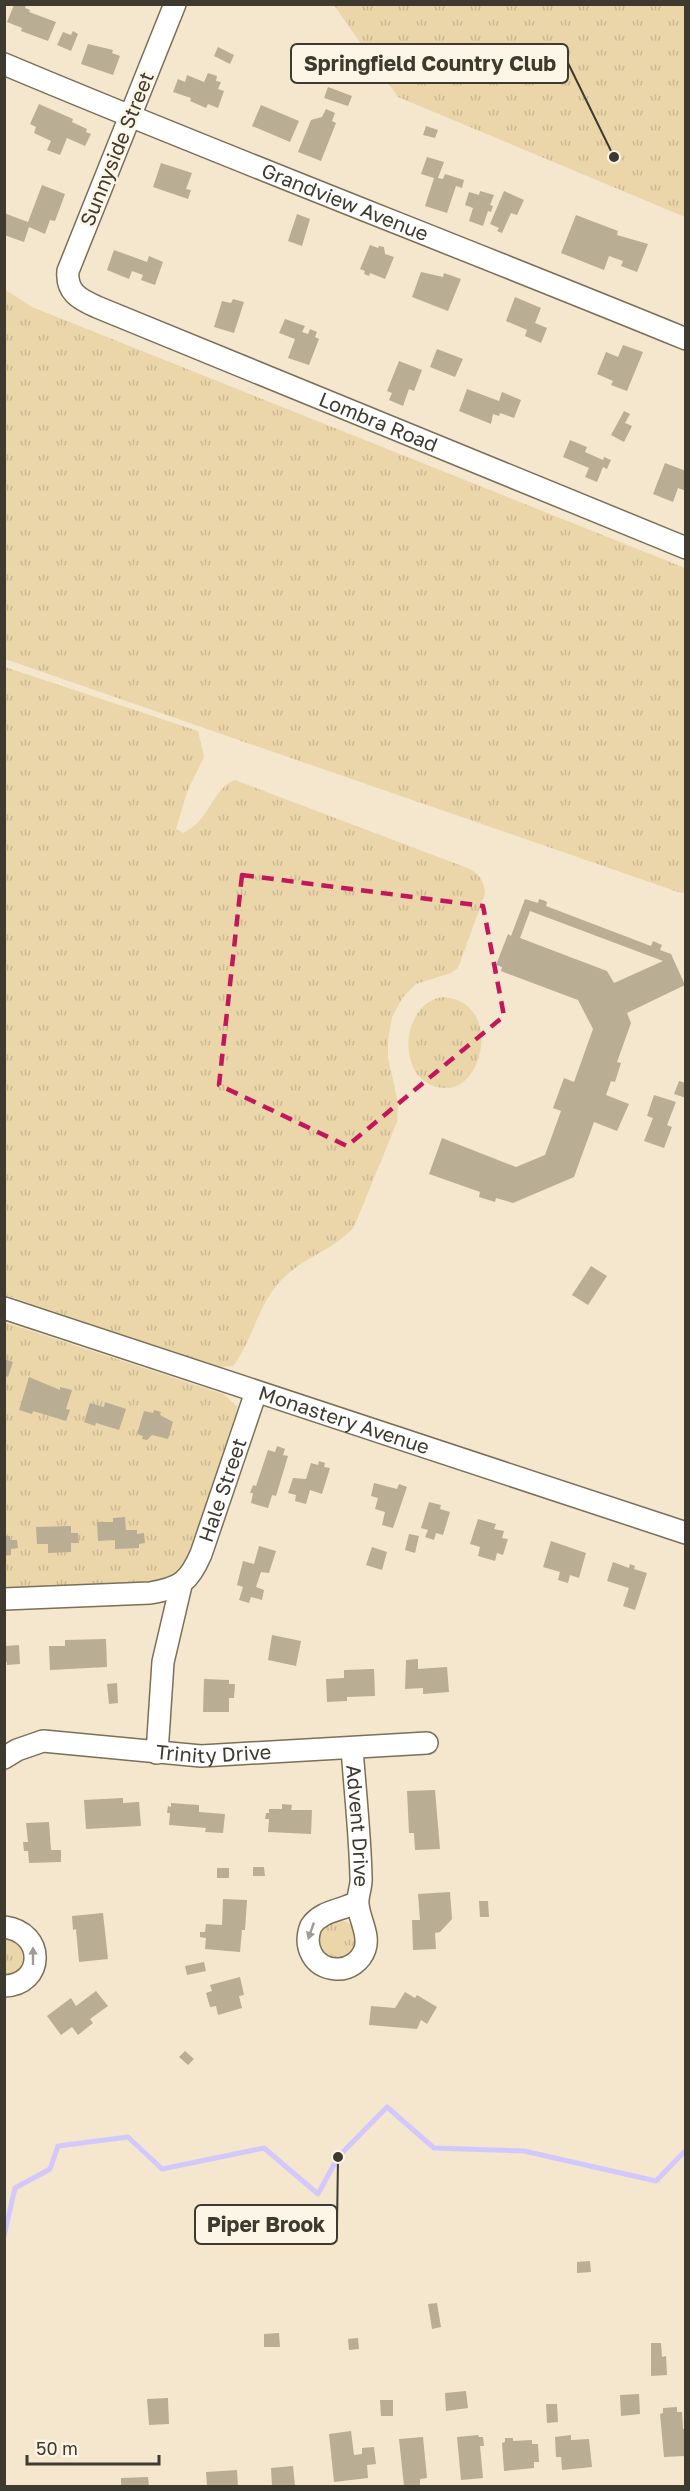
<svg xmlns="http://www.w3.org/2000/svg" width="690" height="2491" font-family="'Golos Text',sans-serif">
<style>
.grass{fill:url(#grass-tufts)}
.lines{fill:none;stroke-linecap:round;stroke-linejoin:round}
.stream{stroke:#d2c8fc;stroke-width:5}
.building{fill:#b9ad93;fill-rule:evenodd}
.street-casing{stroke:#7a6f57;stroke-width:24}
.street{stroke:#fff;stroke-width:21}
.oneway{fill:#9f9c97}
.marked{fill:none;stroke:#c2185b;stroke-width:4.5;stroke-dasharray:12 8;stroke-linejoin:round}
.labels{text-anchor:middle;stroke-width:5;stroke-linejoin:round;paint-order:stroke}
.street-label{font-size:20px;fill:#3f3a2f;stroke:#fdf5e5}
.leader{fill:none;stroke:#3f3a2f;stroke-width:2}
.callout-dot{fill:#3f3a2f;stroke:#fdf5e5;stroke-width:2}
.callout{fill:#fdf5e5;stroke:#3f3a2f;stroke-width:2}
.callout-label{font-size:21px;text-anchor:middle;font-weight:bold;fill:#3f3a2f}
</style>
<defs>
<pattern id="grass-tufts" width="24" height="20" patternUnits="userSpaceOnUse" patternTransform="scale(1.5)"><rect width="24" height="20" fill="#ebd6aa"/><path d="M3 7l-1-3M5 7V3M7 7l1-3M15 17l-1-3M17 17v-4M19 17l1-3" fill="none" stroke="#cbb893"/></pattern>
</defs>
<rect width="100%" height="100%" fill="#f4e7cd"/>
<path class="grass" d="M334,5H685V217L398,97Z
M4,289L32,307L685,568V892L681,893L5,659Z
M5,667L198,731L204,757L187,792L176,829L183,833C211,820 213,787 235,780L470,869C481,876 484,881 485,894L458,968L451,973L416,984L403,997L392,1017L388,1041V1057L398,1103L397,1122L354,1227C332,1252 299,1258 277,1285C257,1309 252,1341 233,1366L219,1367L5,1295Z
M442,997C502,1000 485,1088 447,1088C396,1089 397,1005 442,997Z
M4,1322L223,1394L237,1406L236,1414L190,1553C183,1570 173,1576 155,1581L5,1588Z
M318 1940a20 20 0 1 1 40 0a20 20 0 1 1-40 0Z
M4,1936L16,1939L26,1956L22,1970L4,1978Z"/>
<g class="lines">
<path class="stream" d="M4,2236L15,2188L50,2169L58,2146L128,2137L162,2169L264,2148L318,2194L338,2157L387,2107L434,2148L524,2151L656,2181L686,2150"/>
</g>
<path class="building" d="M14,5H26L25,8L30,10L29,12L56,22L48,41L21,31L22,28L7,22Z
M73,31L78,34L71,51L57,45L63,32L71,35Z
M88,44L113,50L112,53L120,56L113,75L81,64Z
M218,47L234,55L230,64L214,56Z
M208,73L217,76L216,81L221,82L218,89L224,91L218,108L208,104L206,108L190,101L191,98L173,92L178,79L185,82L187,75L204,82Z
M328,87L352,96L348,106L324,98Z
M39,104L73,119L72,122L87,129L86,132L91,134L85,146L67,138L60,155L47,150L51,141L34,133L36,127L30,124Z
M261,105L299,121L290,142L252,126Z
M326,109L335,113L332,121L336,123L321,161L298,152L311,120L322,117Z
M426,126L438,130L435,138L423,135Z
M427,157L444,162L438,178L443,179L445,174L464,180L462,188L456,186L447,213L425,206L434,178L421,174Z
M161,163L192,173L186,189L191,190L188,199L153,187Z
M42,185L65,194L55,221L50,220L45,234L29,227L24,242L4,235V213L28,222Z
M480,191L494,195L490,205L493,206L491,212L488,211L483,226L469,221L473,208L465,205L469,192L479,195Z
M504,191L524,200L517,215L511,213L502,233L497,231L499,228L490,224Z
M297,214L310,219L302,246L288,241Z
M576,215L618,231L617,235L648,244L637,272L621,266L623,261L609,256L604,270L561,253Z
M370,245L378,248L379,246L384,247L385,254L394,257L385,279L370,273L369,276L364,274L365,271L360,269Z
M114,250L147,262L149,256L163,262L155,285L141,280L143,275L132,271L129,279L107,270Z
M421,272L443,277L444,273L461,279L448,311L412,297Z
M515,297L541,308L535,323L547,328L541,343L525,336L527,330L506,321Z
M233,299L244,302L234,333L214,327L222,301L231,303Z
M285,319L305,326L302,332L308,334L310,329L317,332L315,337L319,339L309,365L288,358L295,339L279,333Z
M623,345L643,352L627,391L611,385L613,381L597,374L606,352L618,357Z
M437,349L463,359L455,377L430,367Z
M399,361L422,370L414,391L409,389L403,406L389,400L392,393L387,391Z
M467,389L499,401L502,392L521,400L514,418L500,413L499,416L493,414L491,424L459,411Z
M624,411L630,414L625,423L632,426L624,442L611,435Z
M570,440L587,447L585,452L603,460L604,457L611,460L607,469L603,467L597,482L585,477L589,468L563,457Z
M665,463L686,471V491L678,488L673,502L653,494Z
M525,899L538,903L539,899L543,900L547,902L546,906L651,946L653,941L662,945L660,950L671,954L685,985L627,1013L631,1023L617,1062L621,1063L615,1082L611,1081L606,1095L629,1104L617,1131L594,1122L574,1177L513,1203L496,1198L495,1202L479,1197L480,1192L429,1174L442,1138L516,1167L545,1155L561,1111L553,1108L564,1078L574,1082L593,1029L578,1000L501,971L502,967L496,965L508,934L511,936ZM530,911L663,961L614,983L607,971L520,938Z
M679,1081L686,1083V1098L674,1094Z
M654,1095L676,1102L667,1125L672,1127L664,1148L644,1141L653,1118L647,1116Z
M591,1266L607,1276L588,1305L572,1295Z
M4,1359L13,1362L8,1377L4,1375Z
M29,1377L60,1390V1387L72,1390L66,1409L70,1410L66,1421L33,1411L32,1414L19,1410Z
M105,1402L126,1409L119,1430L96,1423L95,1426L84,1422L90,1403L104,1407Z
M154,1410L161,1412L160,1415L173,1422L168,1439L152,1435L147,1440L142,1439L143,1436L137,1434L144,1411L153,1413Z
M277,1446L285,1449L283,1455L288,1456L276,1496L272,1495L268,1508L251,1503L253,1493H250L253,1485L256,1486L268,1450L275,1452Z
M319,1461L325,1463L324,1467L330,1468L322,1494L310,1490L306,1504L295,1501L296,1495L288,1493L293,1478L306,1479L311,1463L318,1465Z
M374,1483L397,1489L399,1484L407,1487L393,1528L382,1525L385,1512L375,1509L378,1498L371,1496Z
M429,1502L441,1505L440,1509L450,1512L443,1535L436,1533L434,1540L425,1537L428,1530L421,1528Z
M125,1517L126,1530H137V1534L144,1533L145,1543L139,1544V1548L115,1549V1540L98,1541L97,1522H113V1518Z
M478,1519L496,1524L494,1529L504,1531L502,1538L508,1539L503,1555L497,1553L495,1561L478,1556L480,1547L470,1544Z
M71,1526V1533H78L79,1543H71V1552L48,1553V1544H37L36,1527Z
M409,1534L419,1536L415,1553L405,1550Z
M4,1536H10V1540H17L18,1548L11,1549V1555L4,1556Z
M551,1541L586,1553L579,1578L570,1575L568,1583L558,1580L560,1572L543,1567Z
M259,1546L276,1551L269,1573L261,1572L256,1587L264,1590L262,1600L251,1597L249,1603L239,1600L243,1587L237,1585L243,1561L254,1564Z
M372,1547L387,1552L382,1570L366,1565Z
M613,1562L629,1568L630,1564L635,1566L634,1569L647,1573L635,1610L623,1606L629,1588L607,1581Z
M272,1635L301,1641L296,1666L268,1660Z
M106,1639L107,1667L50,1670L49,1646H65V1640Z
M19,1645L20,1664L7,1665V1662L4,1663V1646Z
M418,1659V1669L447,1667L449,1692L423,1694V1688L405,1689L406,1660Z
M374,1669L375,1696L347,1697V1701L327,1702L326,1679L344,1678V1670Z
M204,1679L229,1680V1684H235L234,1698H229V1712H203Z
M117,1683L118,1703L109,1704L107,1684Z
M435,1790L440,1849L415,1850L414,1833H409L407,1791Z
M123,1798V1803L139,1802L141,1826L86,1829L84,1800Z
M171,1803L199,1805V1812L225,1814L223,1833L205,1832L206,1828L169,1825L170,1813H167L168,1806L171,1807Z
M282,1804L292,1805L291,1810H312L311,1834L268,1832L269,1819H265L266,1813H269V1809H282Z
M49,1822L51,1850H61V1862L29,1863L28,1851H24L23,1842H28L26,1823Z
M253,1867H264L265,1876H253Z
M217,1868H229V1878H217Z
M450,1892L452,1919L440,1932L435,1933L436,1949L413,1950L412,1920H420L418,1894Z
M223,1899L247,1900L245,1930H242L240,1952L205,1949L206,1938L200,1937V1932H205L206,1924L222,1925Z
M479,1901H488L489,1917H480Z
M103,1913L108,1959L79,1962L76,1929L73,1930L72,1916Z
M204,1962L206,1971L187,1975L185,1966Z
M240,1977L244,1995L239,1996L242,2008L218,2015L216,2006L210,2007L206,1993L212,1991L210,1985Z
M96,1991L108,2006L90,2019L93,2023L78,2035L72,2027L61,2035L47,2016L71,1998L76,2006Z
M405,1992L415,1998L417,1995L437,2007L427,2024L421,2020L417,2029L369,2025L371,2006L395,2008Z
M185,2051L194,2059L188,2065L179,2057Z
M590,2261L591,2272L577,2273V2262Z
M437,2303L441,2327L432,2329L428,2304Z
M279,2333L280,2347H264V2334Z
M358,2338L359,2349L349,2350L348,2339Z
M651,2343H661L662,2357L666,2356L667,2375L651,2376Z
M466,2391L468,2408L446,2411L445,2393Z
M639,2394L640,2414L621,2416L620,2395Z
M168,2398L169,2424L149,2425L147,2399Z
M380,2400H393V2416H381Z
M546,2404H557L558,2422L547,2423Z
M677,2407V2412H682L683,2429H686L685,2456L664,2457L660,2414L663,2413V2408Z
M351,2431L354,2455L362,2454V2448L374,2447L376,2464L367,2465L368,2478L334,2482L329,2434Z
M478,2435L479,2437H483L484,2446H480L483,2478L461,2480L457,2437Z
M571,2435V2440L589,2439L592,2467L562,2470L561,2457H556L555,2437Z
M423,2437L427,2478L420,2479V2485L404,2486L399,2439Z
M505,2438H513V2441L532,2440V2444H538L539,2462H534V2468L504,2471L502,2443L505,2442Z
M293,2466L295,2486H272L271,2468Z
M237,2470L238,2486H207L206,2472Z
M148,2477L149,2486H121V2478Z"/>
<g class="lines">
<defs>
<g id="street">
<path id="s1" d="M175,4L68,271C66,292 79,299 97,307L686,548"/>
<path id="s2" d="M4,64C230,159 459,246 686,339"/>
<path id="s3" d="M4,1308L686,1533"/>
<path id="s4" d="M4,1599L150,1593C180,1588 189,1582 201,1554L256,1392"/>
<path id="s5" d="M352,1748C355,1791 360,1834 361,1877C362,1886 357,1896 358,1904C359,1919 370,1935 365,1949C361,1961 349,1970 336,1969C313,1968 303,1946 311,1926C322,1910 341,1911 357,1902"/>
<path d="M157,1753L163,1662L181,1585"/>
<path id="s6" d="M4,1758L17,1750L43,1741L201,1756L427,1743"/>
<path d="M4,1927C46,1932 45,1985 4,1986"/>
</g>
</defs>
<use href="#street" class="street-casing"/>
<use href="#street" class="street"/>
</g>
<defs><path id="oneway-solid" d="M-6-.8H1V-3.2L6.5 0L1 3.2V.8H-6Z" transform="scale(1.5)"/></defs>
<g class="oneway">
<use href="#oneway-solid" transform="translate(311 1931) rotate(109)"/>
<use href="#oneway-solid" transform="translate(33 1956) rotate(-90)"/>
</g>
<path class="marked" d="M242,875L483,906L504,1016L347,1146L219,1085Z"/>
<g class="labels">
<g class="street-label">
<text transform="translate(117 149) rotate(-68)" y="7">Sunnyside Street</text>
<text dy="7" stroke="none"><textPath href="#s2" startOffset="368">Grandview Avenue</textPath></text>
<text dy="7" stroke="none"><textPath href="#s1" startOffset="642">Lombra Road</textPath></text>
<text dy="7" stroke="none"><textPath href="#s3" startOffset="358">Monastery Avenue</textPath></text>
<text dy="7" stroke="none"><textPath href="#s4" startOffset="282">Hale Street</textPath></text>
<text dy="7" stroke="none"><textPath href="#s6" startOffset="214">Trinity Drive</textPath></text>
<text dy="7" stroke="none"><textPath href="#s5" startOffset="78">Advent Drive</textPath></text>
</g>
</g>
<path class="leader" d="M614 157L568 63M338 2157L337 2225"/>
<g class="callout-dot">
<circle cx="614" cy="157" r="6"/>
<circle cx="338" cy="2157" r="6"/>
</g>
<g class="callout">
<rect x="291" y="44" width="277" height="39" rx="6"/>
<rect x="195" y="2205" width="142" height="39" rx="6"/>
</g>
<g class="callout-label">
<text x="430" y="71">Springfield Country Club</text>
<text x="266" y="2232">Piper Brook</text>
</g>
<rect width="690" height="2491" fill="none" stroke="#3f3a2f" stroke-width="12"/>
<path d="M27 2455v9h132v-9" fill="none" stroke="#3f3a2f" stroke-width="3"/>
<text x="36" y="2455" font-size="18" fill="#3f3a2f" stroke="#fdf5e5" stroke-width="4.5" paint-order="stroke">50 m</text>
</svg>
